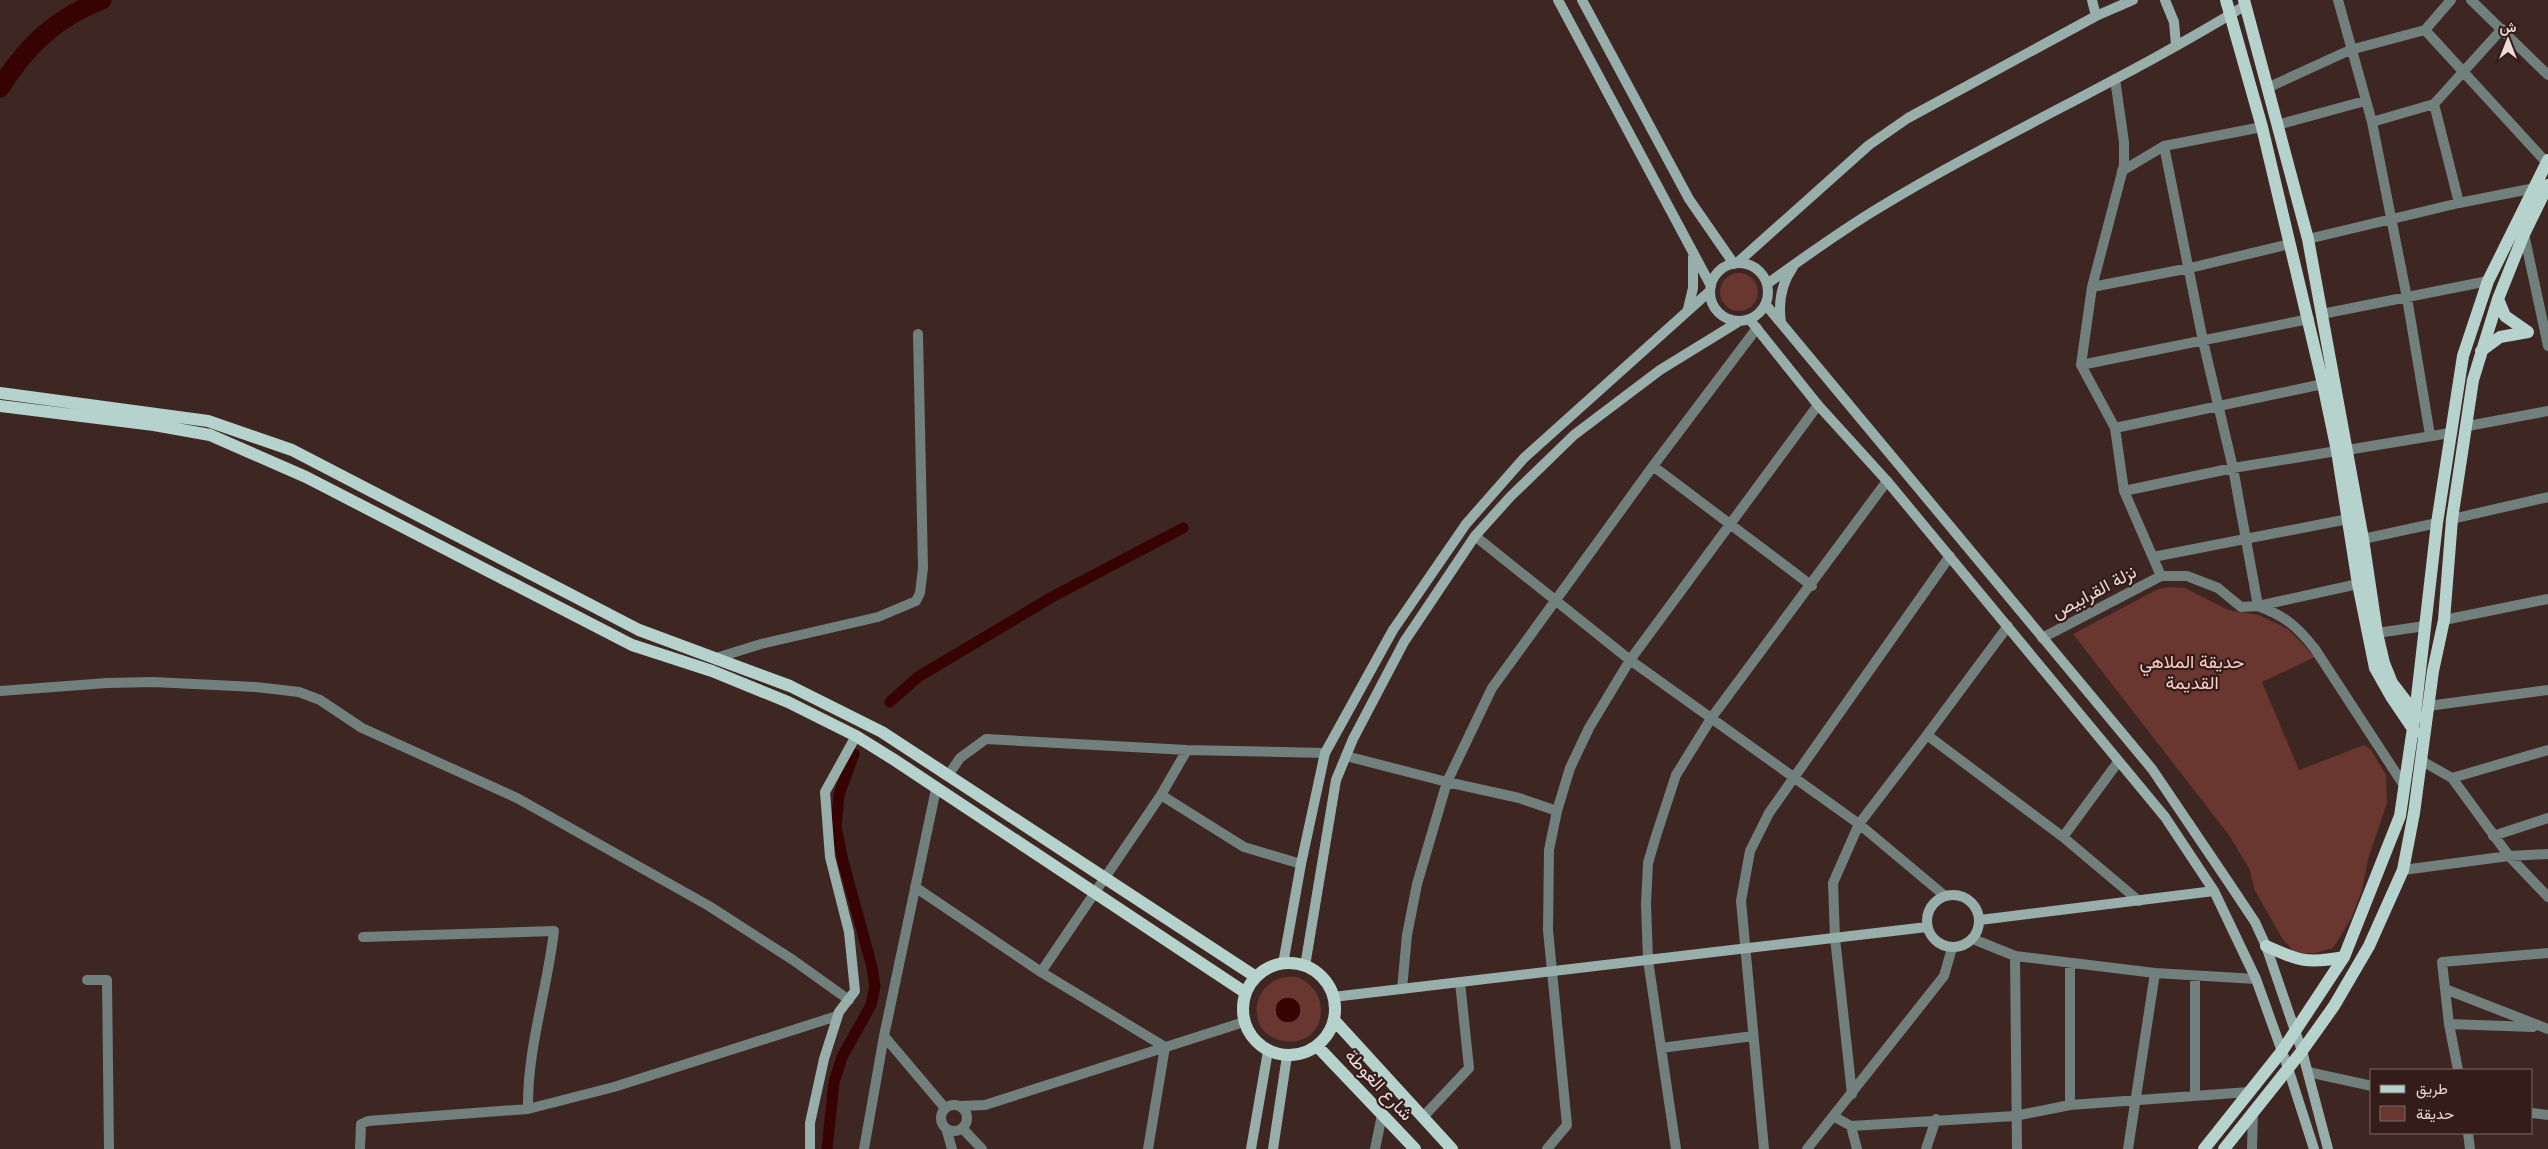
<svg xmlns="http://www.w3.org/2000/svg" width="2548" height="1149" font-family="Raleway,Vazirmatn,sans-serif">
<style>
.green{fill:#6a3730}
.water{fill:#360202;stroke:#6c4342}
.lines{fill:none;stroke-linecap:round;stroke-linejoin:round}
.canal{stroke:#360202;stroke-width:11}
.river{stroke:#360202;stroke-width:19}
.street{stroke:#717f7d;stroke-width:10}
.secondary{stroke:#97aeaa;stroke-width:10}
.primary{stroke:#b5d2cd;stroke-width:12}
.labels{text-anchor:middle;stroke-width:4.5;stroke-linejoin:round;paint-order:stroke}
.street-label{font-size:18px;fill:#ebdad8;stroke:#331c19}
.park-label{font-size:18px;fill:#fccec7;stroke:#331c19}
</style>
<rect width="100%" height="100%" fill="#3e2622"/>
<path class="green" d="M1720 292a19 19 0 1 1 38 0a19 19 0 1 1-38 0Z
M2172,587L2185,588L2228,610L2259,615L2288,629L2315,657L2262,682L2299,770L2364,745L2371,750L2386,775L2387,803L2368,859L2362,890L2351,919L2333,948L2316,953H2295L2282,938L2254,889L2250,870L2229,835L2073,634L2158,589Z
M1296,977C1336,991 1325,1048 1284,1041C1242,1035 1250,973 1296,977Z"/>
<path class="water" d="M1275 1010a13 13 0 1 1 26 0a13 13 0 1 1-26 0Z"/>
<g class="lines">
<path class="canal" d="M890,702L918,677L1052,597L1183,528
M827,1149L834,1082L842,1057L871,1005L875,987L872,967L843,861L836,827L839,795L854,754"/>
<path class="river" d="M0,88C26,46 56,18 102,0"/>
<path class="street" d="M2338,0L2372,122L2407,298L2430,435
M2471,0L2548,75
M2425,30L2546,162
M2115,79L2124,142V165L2092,287L2081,365L2115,428L2124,491L2161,576
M2267,88L2350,50L2425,30L2451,0
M2434,104L2459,203
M2372,122L2434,104L2502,29
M2277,125L2365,101
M2164,146L2203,341L2233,468L2258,606C2285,616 2297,626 2315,649L2405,787
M2122,171L2164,146L2262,127
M2524,234L2548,346
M2308,239L2459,203L2535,188
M2092,287L2190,268L2290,244
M2322,314L2488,281
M2081,365L2309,319
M2468,426L2548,411
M2115,428L2323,384
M2347,450L2450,433
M1653,466L1812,586
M2124,491L2233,468L2337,451
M2452,519L2548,497
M1475,536L1630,660L1859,824L1945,896
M2363,539L2437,523
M2153,557L2348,519
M2444,620L2548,599
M2377,633L2425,626
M2042,638L2161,576H2187L2218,588L2241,607L2258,606L2358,584
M716,658L761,644L878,617L916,601L920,593L923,568L918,334
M0,691L107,683L153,682L256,687L299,692L320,700L362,728L517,798L709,906L793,960L849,1000
M2428,706L2548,690
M1927,735L2008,626
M1346,756L1447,782L1492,688L1653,466L1757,328
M2422,761L2452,778L2509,856L2548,897
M949,774L960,758L986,739L1187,750L1325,753
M2452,778L2548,750
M1161,795L1244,847L1301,864
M2493,836L2548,818
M2063,837L2118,762
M2403,870L2509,856L2548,854
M915,887L1041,972L1165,1047L1148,1149
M363,937L554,931C547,991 527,1049 528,1109
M1973,939L2015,956L2155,973L2256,979
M2015,956L2017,1149
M2070,963V1105
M1041,972L1161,795L1187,750
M87,980H107L109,1149
M1402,989L1407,935L1417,884L1447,782L1519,798L1557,811
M2445,989L2548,1029
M2449,1024L2533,1027
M884,1036L945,1108
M1661,1048L1753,1036
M2458,1070L2449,1024L2442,962L2548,953
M2308,1072L2372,1086
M1852,1094L1835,938L1833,883L1859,824L1927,735L2063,837L2139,901
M2195,1095V976
M941 1118a13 13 0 1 1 26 0a13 13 0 1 1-26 0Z
M961,1106L985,1105L1244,1022
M2532,1113L2548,1115
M1833,1116L1851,1126L2015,1116L2070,1105L2249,1092
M1423,1117L1469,1068L1460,982
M1851,1126L1857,1149
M946,1128L952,1149
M962,1128L982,1149
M2468,1133L2470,1149
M360,1149L361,1124L368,1121L528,1109L614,1087L837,1016
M864,1149L884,1036L936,789
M1375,1149L1382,1115
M1547,1149L1567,1125L1548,930L1549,850L1557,811L1570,768L1589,728L1630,660L1818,405
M1676,1149L1648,960L1646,904L1648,863L1656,836L1676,775L1712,717L1887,481
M1764,1149L1741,901L1750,851L1769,813L1950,556
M1807,1149L1944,976L1952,948
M1926,1149L1936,1119
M2128,1149L2155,973
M2252,1149L2253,1112"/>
<path class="secondary" d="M1558,0L1711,286
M1582,0L1689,199L1734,264
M2092,0L2096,16
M2165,0L2174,22L2176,45
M1710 292a29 29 0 1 1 58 0a29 29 0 1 1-58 0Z
M1737,263L1869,145L1908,118L2096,16L2133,0
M1767,284C1803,258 1839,232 1877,209C1997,136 2126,79 2246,5
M1766,305L2152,769L2227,880L2255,922L2266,946L2302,1051L2328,1149
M1688,309L1693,288V257
M1750,320L1818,405L1887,481L2165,817L2214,891L2256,979L2288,1068L2314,1149
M1781,322C1778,302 1781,284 1793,267
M1927 921a26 26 0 1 1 52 0a26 26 0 1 1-52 0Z
M1980,920L2214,891
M1283,964L1301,864L1325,753L1393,630L1466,524L1524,458L1710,291
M1305,966L1336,780L1353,739L1404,642L1475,536L1510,497L1574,435L1660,370L1738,322
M1333,997L1927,927
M810,1149V1123L824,1059L839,1012L855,991L849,932L830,857L825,792L856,736
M1251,1149L1268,1051
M1273,1149L1287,1056"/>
<path class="primary" d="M2226,0L2262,127L2323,384L2337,451L2358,584L2375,668L2392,698L2415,732
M2244,0L2308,239L2363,539L2377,633L2384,663L2392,683L2418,717
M2498,299L2505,316L2528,332
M2481,351L2500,337L2528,332
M0,393L208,421L292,450L639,630L790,686L882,732L1256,977
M0,406L154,425L210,435L306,477L632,645L712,671L788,702L856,736L893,759L1246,993
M2266,946C2300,961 2307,964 2344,957
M1243 1009a46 46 0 1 1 92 0a46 46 0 1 1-92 0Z
M1334,1020L1452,1149
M1317,1046L1415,1149
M2204,1149L2282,1051L2344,957L2400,816L2415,714L2437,523L2463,356L2488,281L2548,160
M2224,1149L2302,1051L2334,1006L2369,946L2403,870L2414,813L2433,671L2444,620L2452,519L2473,380L2498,299L2524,234L2548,185"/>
</g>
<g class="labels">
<g class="street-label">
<text transform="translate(2094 592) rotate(-28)" y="6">نزلة القرابيص</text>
<text transform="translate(1379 1085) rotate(47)" y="6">شارع الغوطة</text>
</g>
<g class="park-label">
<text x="2192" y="668">حديقة الملاهي<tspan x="2192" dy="21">القديمة</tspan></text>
</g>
</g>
<rect x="2370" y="1069" width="162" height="65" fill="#331c19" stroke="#7d6865"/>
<rect x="2380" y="1085" width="25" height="8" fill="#b5d2cd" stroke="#7d6865"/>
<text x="2416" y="1094" font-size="15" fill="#ebdad8">طريق</text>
<rect x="2380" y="1106" width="25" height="15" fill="#6a3730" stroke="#7d6865"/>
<text x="2416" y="1119" font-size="15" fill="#ebdad8">حديقة</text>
<g transform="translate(2508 40)" stroke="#331c19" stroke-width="4" paint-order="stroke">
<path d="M0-4L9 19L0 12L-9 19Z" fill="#ebdad8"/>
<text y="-8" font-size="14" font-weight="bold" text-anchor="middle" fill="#ebdad8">ش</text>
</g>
</svg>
